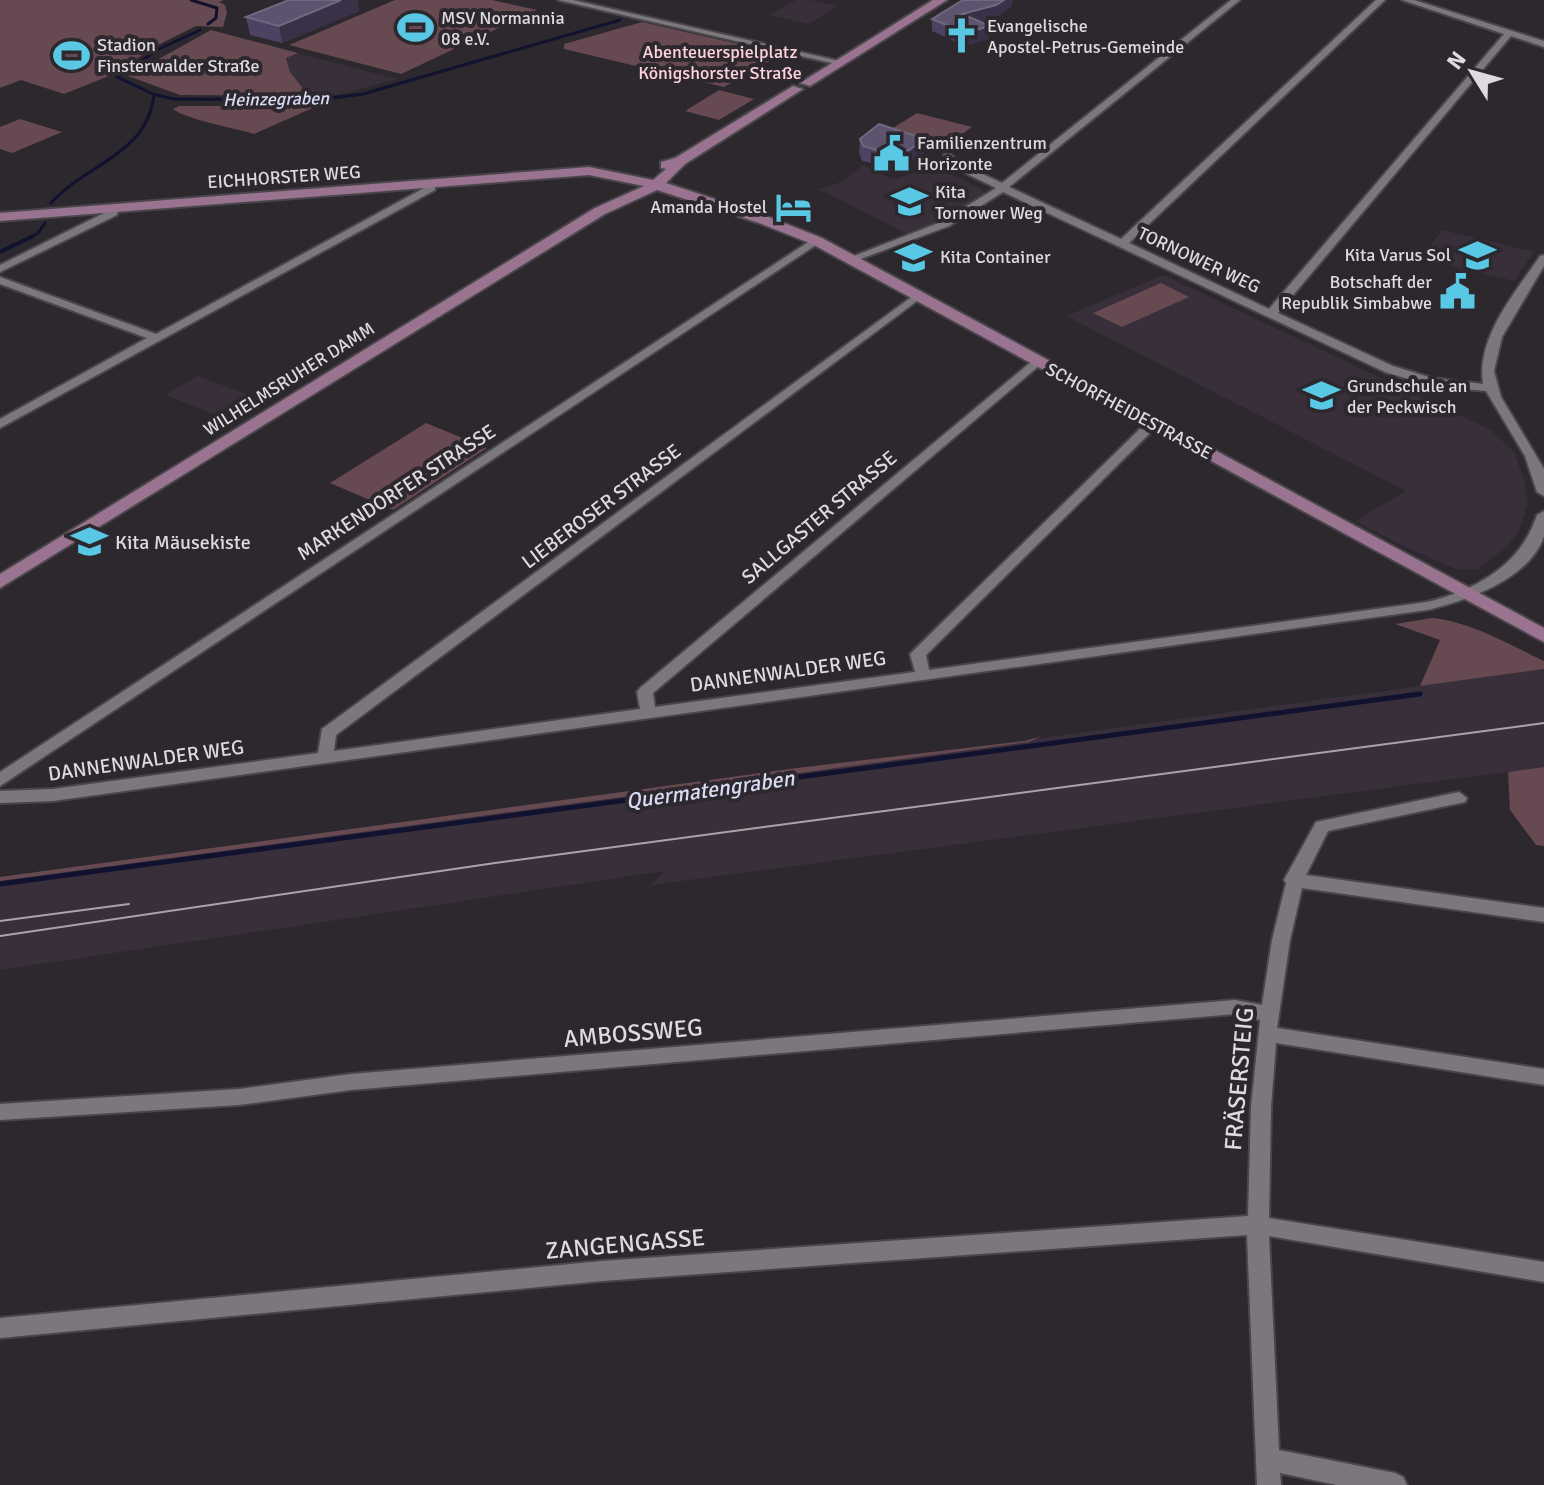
<svg xmlns="http://www.w3.org/2000/svg" width="1544" height="1485" font-family="Signika,sans-serif">
<style>
.built{fill:#382f3a}
.green{fill:#674951}
.lines{fill:none;stroke-linecap:round;stroke-linejoin:round}
.stream-far2{stroke:#11122f;stroke-width:3}
.stream-far1{stroke:#11122f;stroke-width:4}
.stream{stroke:#11122f;stroke-width:5}
.street-casing{stroke:#49464a;stroke-width:4}
.secondary-casing{stroke:#49464a;stroke-width:4}
.street{fill:#7c777d;fill-rule:evenodd}
.secondary{fill:#9a7390;fill-rule:evenodd}
.tram{stroke:#a8a5a8;stroke-width:2}
.wall{fill:#4d4261}
.shaded-wall{fill:#393147}
.building{fill:#5d536f;stroke:#716880;stroke-width:2}
.labels{text-anchor:middle;stroke-width:8;stroke-linejoin:round;paint-order:stroke}
.far-poi-label{font-size:18px;fill:#dedbde;stroke:#2c282d;text-anchor:start}
.far-park-label{font-size:18px;fill:#fed2de;stroke:#2c282d}
.far-water-label{font-size:18px;font-style:italic;fill:#d7dbf5;stroke:#2c282d}
.far-street-label{font-size:18px;fill:#dedbde;stroke:#2c282d}
.street-label{font-size:20px;fill:#dedbde;stroke:#2c282d}
.poi-label{font-size:20px;fill:#dedbde;stroke:#2c282d;text-anchor:start}
.water-label{font-size:22px;font-style:italic;fill:#d7dbf5;stroke:#2c282d}
.near-street-label{font-size:24px;fill:#dedbde;stroke:#2c282d}
</style>
<rect width="100%" height="100%" fill="#2c282d"/>
<path class="built" d="M796,0H810L838,6L808,24L769,15Z
M298,53L388,77L398,79L341,94L309,96L290,72L286,58Z
M863,165L893,180L933,166L982,189L985,195L935,223L907,234L819,189L841,182Z
M1442,230L1534,252L1514,281L1420,258Z
M1163,275L1491,430L1514,452L1524,479L1528,502L1520,529L1509,545L1477,570L1456,569L1403,546L1355,521L1406,491L1066,316Z
M198,376L262,400L229,420L165,395Z
M1544,669V767L651,885L664,871L0,970V881Z"/>
<path class="green" d="M0,0H224L219,2L225,5L227,13L223,27L196,26L160,44L109,76L64,94L21,80L0,88Z
M395,0H492L537,10L401,74L289,45Z
M642,22L782,54L724,87L564,49V44Z
M211,30L298,53L286,58L290,72L309,96L180,95L128,76Z
M719,90L754,99L719,120L685,111Z
M179,106H317L254,134C234,128 185,119 173,109Z
M917,113L972,127L951,142L934,139L918,143L885,133Z
M20,119L62,132L12,153L0,149V127Z
M1161,283L1189,297L1122,327L1093,313Z
M426,423L487,448L393,510L330,483Z
M1432,618C1472,622 1508,644 1544,661V669L1420,686L1440,640L1395,624Z
M1042,736L1029,742L0,881V877L797,768L1025,741Z
M1544,767V846L1536,845L1510,810L1508,772Z"/>
<g class="lines">
<path class="stream-far2" d="M191,0L217,8L216,18L208,24
M200,30L159,49L117,77L153,94L174,99L315,100L363,94L620,20
M51,203C87,163 147,155 154,95
M29,238L38,233L45,223"/>
<path class="stream-far1" d="M0,252L33,236"/>
<path class="stream" d="M0,884L1420,694"/>
<defs>
<path id="street" d="M558,0H573L844,62L840,65Z
M1231,0H1240L1009,187L1121,239L1376,0H1385L1129,243L1269,309L1504,34L1402,0H1414L1544,41V47L1511,36L1278,313L1393,366L1432,378L1483,384C1476,337 1516,292 1540,256L1544,255V266L1502,337L1494,371L1501,397L1544,469V496L1537,492L1525,456L1486,391L1431,386L1385,372L1003,192L949,226L855,261L846,259L941,222L996,188L955,168L944,158V154H950L961,164L1002,183Z
M427,181H435V190L0,428V419L147,338L0,284V277L156,334L426,187Z
M114,205L119,208L117,215L0,272V265L108,211L110,206Z
M813,239L822,241L0,786V772Z
M917,293L923,296L921,298L336,735L334,751L640,709L637,692L640,688L1037,357L1043,361L1041,364L653,693L655,707L915,672L910,654L913,651L1148,421L1152,420L1158,424L1156,427L926,655L929,670L1427,602C1476,590 1521,565 1537,515L1544,511C1544,518 1544,529 1544,536C1530,579 1466,601 1427,610L53,801L0,803V791L53,789L318,753L322,729Z
M1459,792L1467,798L1465,802L1328,831L1306,875L1544,908V922L1302,888L1290,940L1277,1028L1544,1069V1085L1276,1043L1271,1107L1269,1218L1544,1262V1282L1269,1236L1279,1450L1395,1473L1403,1477L1407,1485H1337L1280,1473L1281,1485H1257L1247,1235L602,1281L0,1338V1318L602,1261L1248,1216L1251,1107L1260,1020L1235,1014L351,1090L239,1105L0,1120V1104L239,1089L351,1074L1235,1000L1262,1005L1272,940L1286,883L1284,880L1316,822Z"/>
<path id="secondary" d="M933,0H947L810,86L800,83Z
M793,86L803,89L685,164L666,183L769,217L822,238L1544,628V642L812,244L759,223L657,190L605,214L0,588V574L595,208L644,186L589,175L0,221V213L589,167L653,180L666,169L661,168V162L675,158Z"/>
</defs>
<use href="#street" class="street-casing"/>
<use href="#secondary" class="secondary-casing"/>
<use href="#street" class="street"/>
<use href="#secondary" class="secondary"/>
<path class="tram" d="M0,921L129,904
M0,936L495,863L1544,723"/>
</g>
<path class="wall" d="M289,0H357L359,11L282,43L250,35L246,17Z
M1012,6L995,18L980,22L990,26L989,39L965,46L932,31V19Z
M860,139L924,153L908,164L895,168L887,163L880,165L862,161L859,153Z"/>
<path class="shaded-wall" d="M341,0H357L359,11L282,43L279,26Z
M1004,0H1013L1012,6L995,18L961,27L962,14Z
M990,26L989,39L965,46L966,33Z
M925,139L924,153L908,164L895,168L896,153Z
M888,149L887,163L880,165V151Z"/>
<path class="building" d="M289,0H341L279,26L246,17Z
M963,0H1004L996,5L962,14L990,26L966,33L932,19Z
M879,124L925,139L909,150L896,153L888,149L880,151L863,146L860,139Z"/>
<defs>
<symbol id="stadium-bare" viewBox="-9 -9 18 18"><path d="M0-5a6.5 5 0 1 0 0 10a6.5 5 0 1 0 0-10ZM-3.5-1.8h7v3.6h-7Z" fill="#59c8e5" stroke="#2c282d" stroke-width="2.5" paint-order="stroke"/></symbol>
<symbol id="church-bare" viewBox="-9 -9 18 18"><path d="M-1.2-6h2.4v3.5h3.3v2.4h-3.3V6h-2.4V-.1h-3.3v-2.4h3.3Z" fill="#59c8e5" stroke="#2c282d" stroke-width="2.5" paint-order="stroke"/></symbol>
<symbol id="civic-bare" viewBox="-9 -9 18 18"><path d="M-.6-6.5H3V-4.5H.6V-3L4-1V1h2V6H-6V1h2V-1L-.6-3ZM-1.2 2.5V6h2.4V2.5Z" fill="#59c8e5" stroke="#2c282d" stroke-width="2.5" paint-order="stroke"/></symbol>
<symbol id="school-bare" viewBox="-9 -9 18 18"><path d="M0-5L7-2L0 1L-7-2ZM-4 1L0 2.5L4 1V4Q0 6-4 4Z" fill="#59c8e5" stroke="#2c282d" stroke-width="2.5" paint-order="stroke"/></symbol>
<symbol id="hotel-bare" viewBox="-9 -9 18 18"><path d="M-6-4.5h1.5V1H6V5H4.5V3h-9V5H-6ZM-4 0a1.8 1.8 0 1 1 3.6 0ZM.5 0V-2.5h3Q6-2.5 6 0Z" fill="#59c8e5" stroke="#2c282d" stroke-width="2.5" paint-order="stroke"/></symbol>
</defs>
<g fill-rule="evenodd">
<use href="#stadium-bare" x="390" y="2" width="51" height="51"/>
<use href="#church-bare" x="936" y="10" width="51" height="51"/>
<use href="#stadium-bare" x="46" y="30" width="51" height="51"/>
<use href="#civic-bare" x="866" y="128" width="51" height="51"/>
<use href="#school-bare" x="884" y="176" width="51" height="51"/>
<use href="#hotel-bare" x="768" y="182" width="51" height="51"/>
<use href="#school-bare" x="1452" y="230" width="51" height="51"/>
<use href="#school-bare" x="888" y="232" width="51" height="51"/>
<use href="#civic-bare" x="1432" y="266" width="51" height="51"/>
<use href="#school-bare" x="1296" y="370" width="51" height="51"/>
<use href="#school-bare" x="64" y="516" width="51" height="51"/>
</g>
<g class="labels">
<g class="far-poi-label">
<text x="441" y="24">MSV Normannia<tspan x="441" dy="21">08 e.V.</tspan></text>
<text x="987" y="32">Evangelische<tspan x="987" dy="21">Apostel-Petrus-Gemeinde</tspan></text>
<text x="97" y="51">Stadion<tspan x="97" dy="21">Finsterwalder Straße</tspan></text>
<text x="917" y="149">Familienzentrum<tspan x="917" dy="21">Horizonte</tspan></text>
<text x="935" y="198">Kita<tspan x="935" dy="21">Tornower Weg</tspan></text>
<text x="767" y="213" text-anchor="end">Amanda Hostel</text>
<text x="1451" y="261" text-anchor="end">Kita Varus Sol</text>
<text x="940" y="263">Kita Container</text>
<text x="1432" y="288" text-anchor="end">Botschaft der<tspan x="1432" dy="21">Republik Simbabwe</tspan></text>
<text x="1347" y="392">Grundschule an<tspan x="1347" dy="21">der Peckwisch</tspan></text>
</g>
<g class="far-park-label">
<text x="720" y="58">Abenteuerspielplatz<tspan x="720" dy="21">Königshorster Straße</tspan></text>
</g>
<g class="far-water-label">
<text transform="translate(276 99) rotate(-1)" y="6">Heinzegraben</text>
</g>
<g class="far-street-label">
<text transform="translate(284 177) rotate(-4)" y="6">EICHHORSTER WEG</text>
<text transform="translate(1199 260) rotate(25)" y="6">TORNOWER WEG</text>
<text transform="translate(289 379) rotate(-32)" y="6">WILHELMSRUHER DAMM</text>
<text transform="translate(1129 411) rotate(28)" y="6">SCHORFHEIDESTRASSE</text>
</g>
<g class="street-label">
<text transform="translate(396 492) rotate(-33)" y="7">MARKENDORFER STRASSE</text>
<text transform="translate(601 506) rotate(-37)" y="7">LIEBEROSER STRASSE</text>
<text transform="translate(819 517) rotate(-40)" y="7">SALLGASTER STRASSE</text>
<text transform="translate(788 671) rotate(-8)" y="7">DANNENWALDER WEG</text>
<text transform="translate(146 760) rotate(-8)" y="7">DANNENWALDER WEG</text>
</g>
<g class="poi-label">
<text x="115" y="549">Kita Mäusekiste</text>
</g>
<g class="water-label">
<text transform="translate(710 789) rotate(-8)" y="8">Quermatengraben</text>
</g>
<g class="near-street-label">
<text transform="translate(633 1033) rotate(-5)" y="8">AMBOSSWEG</text>
<text transform="translate(1239 1079) rotate(-85)" y="8">FRÄSERSTEIG</text>
<text transform="translate(625 1244) rotate(-5)" y="8">ZANGENGASSE</text>
</g>
</g>
<g transform="translate(1472 72) rotate(307)" stroke="#2c282d" stroke-width="6" paint-order="stroke">
<path d="M0-6L14 30L0 20L-14 30Z" fill="#dedbde"/>
<text y="-12" font-size="22" font-weight="bold" text-anchor="middle" fill="#dedbde">N</text>
</g>
</svg>
